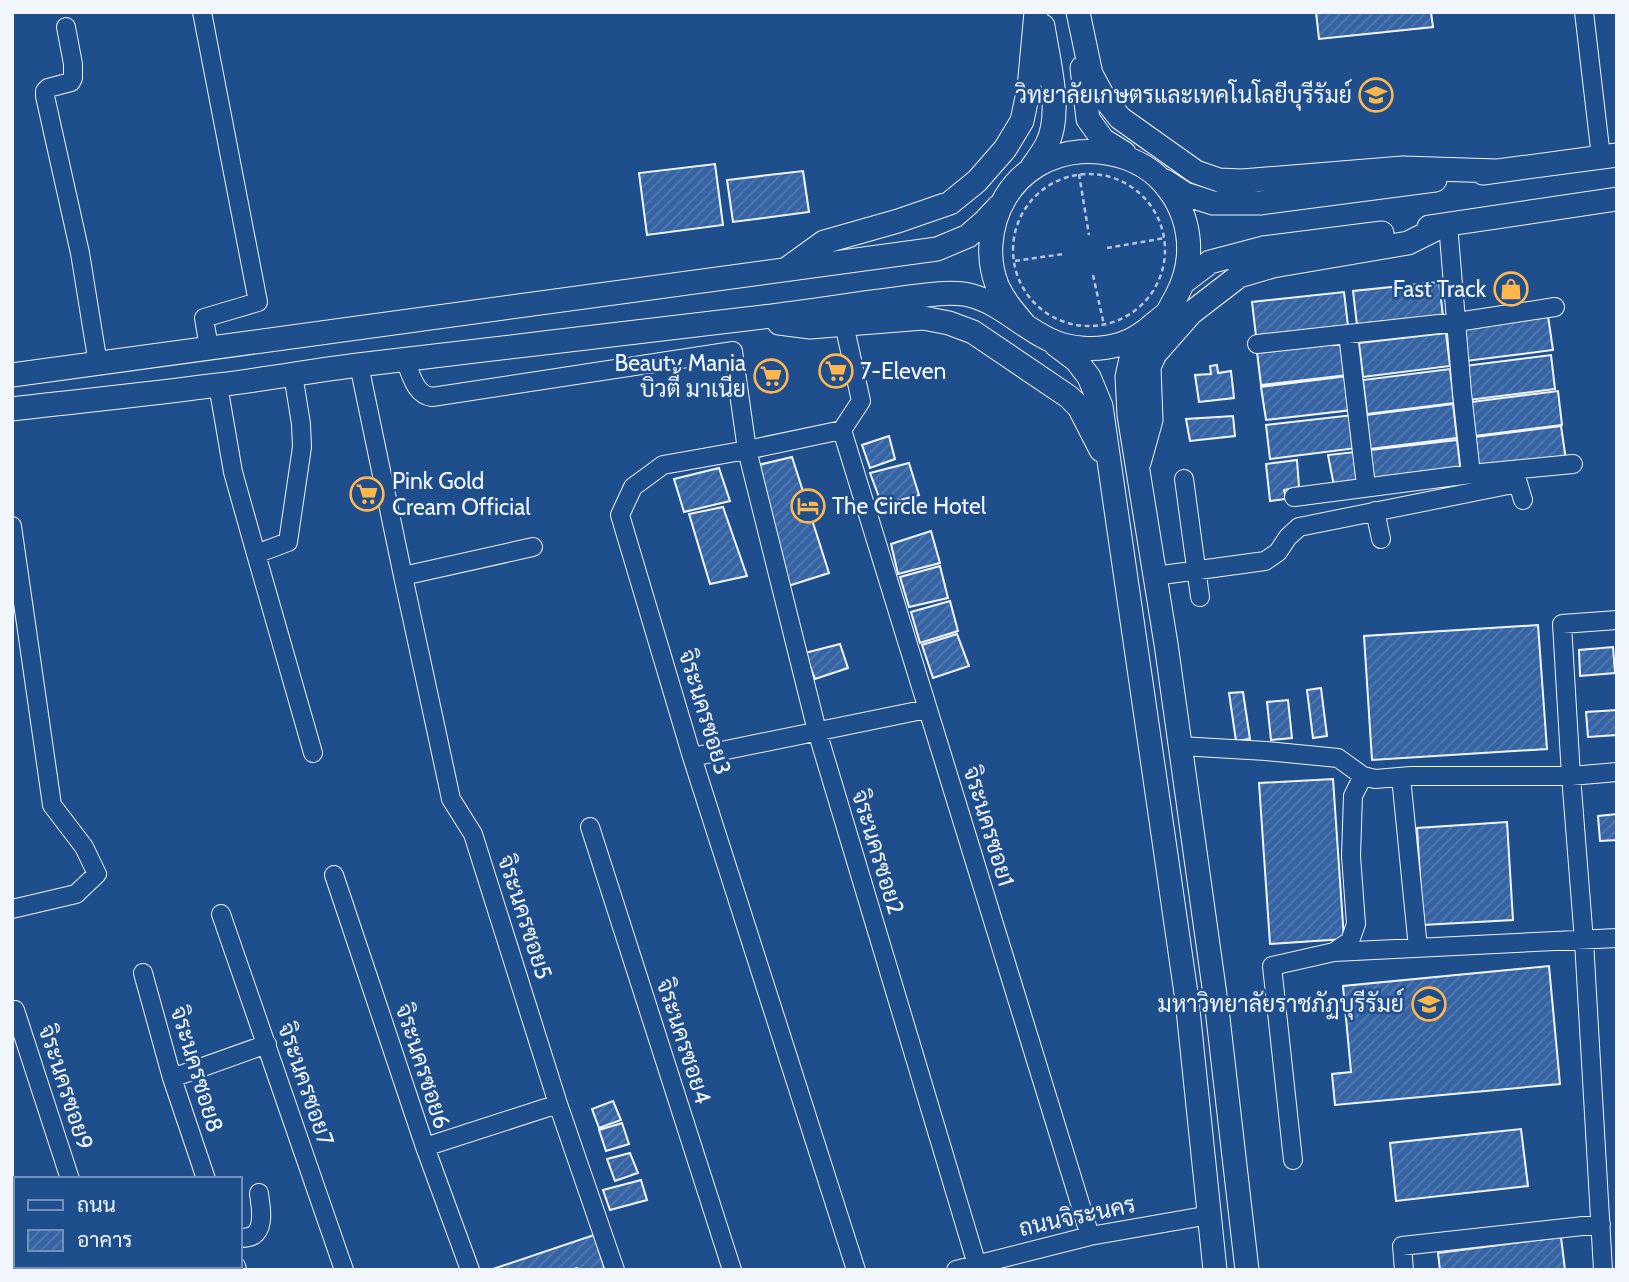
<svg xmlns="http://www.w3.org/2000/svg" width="1629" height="1282" font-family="Cabin,Sarabun,sans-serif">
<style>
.building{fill:url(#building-hatch);stroke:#f2f6ff;stroke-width:2}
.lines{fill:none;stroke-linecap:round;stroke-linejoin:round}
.minor-casing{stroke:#f2f6ff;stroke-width:20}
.major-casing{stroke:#f2f6ff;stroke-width:25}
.path{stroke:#b3c4dc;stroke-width:2.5;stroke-dasharray:5 3.5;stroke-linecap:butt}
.minor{stroke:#1f4e8c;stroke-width:18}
.major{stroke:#1f4e8c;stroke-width:23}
.labels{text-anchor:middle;stroke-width:5;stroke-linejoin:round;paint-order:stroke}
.poi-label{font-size:23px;fill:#f2f6ff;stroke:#1f4e8c;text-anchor:end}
.street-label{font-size:23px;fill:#f2f6ff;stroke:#1f4e8c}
</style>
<defs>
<pattern id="building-hatch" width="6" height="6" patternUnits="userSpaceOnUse" patternTransform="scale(1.75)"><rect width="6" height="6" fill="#3563a3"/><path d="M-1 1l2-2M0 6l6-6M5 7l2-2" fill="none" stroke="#537ab1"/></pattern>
</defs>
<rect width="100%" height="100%" fill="#1f4e8c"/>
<path class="building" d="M1316,12H1431L1433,27L1319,39Z
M715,164L723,225L647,235L639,173Z
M803,171L809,212L733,222L727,180Z
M1439,282L1443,316L1357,325L1353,291Z
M1344,292L1348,326L1256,336L1252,302Z
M1548,316L1553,350L1466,361L1462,327Z
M1446,333L1450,366L1363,377L1359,343Z
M1344,341L1348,375L1261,385L1257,352Z
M1551,355L1555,389L1469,400L1464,366Z
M1217,365L1218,373L1231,371L1234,398L1199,402L1195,375L1211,374L1210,366Z
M1450,369L1454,403L1367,414L1363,380Z
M1348,376L1352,410L1266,420L1261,387Z
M1558,391L1562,425L1475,436L1471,402Z
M1453,404L1457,438L1370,449L1366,415Z
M1353,415L1357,448L1270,459L1266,425Z
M1233,416L1235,436L1190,441L1186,419Z
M1561,426L1566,460L1479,471L1475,437Z
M889,436L895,459L870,468L862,445Z
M1457,440L1461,473L1374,484L1370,450Z
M1355,452L1359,483L1334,486L1328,455Z
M792,457L829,573L785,587L754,466Z
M1297,460L1299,487L1284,490L1286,499L1270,501L1266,464Z
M909,463L919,495L882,505L870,473Z
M719,468L730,501L684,512L674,479Z
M723,507L747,576L710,584L689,514Z
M931,531L940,563L898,574L891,544Z
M940,566L948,598L909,607L900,577Z
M950,601L958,631L920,643L911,612Z
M1538,625L1547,749L1372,760L1364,636Z
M957,634L969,666L933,678L922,645Z
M840,644L848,668L815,679L805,653Z
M1613,647L1615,673L1580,676L1579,650Z
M1321,688L1327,736L1313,738L1307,690Z
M1243,692L1250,739L1236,741L1229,693Z
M1288,700L1292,738L1271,740L1267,702Z
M1617,710V735L1588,737L1586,712Z
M1333,779L1344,939L1270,944L1259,783Z
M1617,814V840L1600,841L1598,816Z
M1507,822L1513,920L1423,925L1417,828Z
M1549,966L1560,1084L1335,1105L1332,1074L1351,1072L1343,986Z
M613,1101L621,1120L599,1128L592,1109Z
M622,1123L629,1144L606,1151L599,1130Z
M1521,1129L1528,1186L1396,1201L1390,1143Z
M630,1153L638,1173L615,1181L607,1159Z
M641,1180L647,1200L610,1210L603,1190Z
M594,1235L605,1270H578L577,1268L571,1270H490Z
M1561,1237L1565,1270H1440L1438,1253Z
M29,1266H89L90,1270H19Z"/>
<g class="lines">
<defs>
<path id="minor" d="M202,12L258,302L204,318L209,348
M1584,12L1601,157
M66,27L73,64V78L71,82L48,88L45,91V96L80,253L98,364
M1448,224L1462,393L1471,474
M844,324L861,401L842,430L747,450L663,465L633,487L620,515L692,757L856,1270
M1257,344L1348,334
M405,360C411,374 415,395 432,397L733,351L747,450L817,731L977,1265
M359,365L403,576L533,547
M218,385L233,472L256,554L288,542L302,447L301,424L293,374
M842,430L1090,1236
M1184,479L1200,597
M1366,486L1348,334L1457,322L1555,307
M1294,497L1471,474L1573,464
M1375,511L1381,539
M12,526L52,805L84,847L97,874L76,894L12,909
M256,554L313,753
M403,576L451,799L473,834L558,1104L615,1270
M1155,576L1265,561L1278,552L1288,537L1299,527L1518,483L1523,500
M1180,746L1266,751L1338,758L1363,776L1375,779L1411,776H1571L1617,772
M692,757L927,709
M1401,777L1418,948
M590,827L732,1270
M334,875L425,1147L470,1270
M221,914L344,1270
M1334,952L1617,938
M143,973L172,1078L206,1179
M15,1010L70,1179
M172,1078L267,1044
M425,1147L558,1104
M1293,1160L1272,966L1334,952L1350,941L1356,924L1351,856L1353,796L1363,776
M240,1238C245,1238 253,1237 256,1233C265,1223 260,1204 259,1193
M99,1266L100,1270
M236,1266L237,1270
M956,1270L1090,1236L1210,1215
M1404,1270L1402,1246L1601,1224
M1603,1270L1584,941L1571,776L1562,624L1617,620"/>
<path id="major" d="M1078,12L1091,74L1104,98L1120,118L1196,172L1219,180L1242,181L1403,168L1497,171
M1082,68L1088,119L1103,140L1124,153
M1032,167C1037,160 1043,152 1047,144C1063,113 1048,59 1043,26
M1483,173L1617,155
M1165,181L1185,194L1213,203H1260L1435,180
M1429,227L1617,199
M788,268L824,242L898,221L950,203L977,181L1005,149L1022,121L1029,88L1036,12
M1185,281L1210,262L1263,248L1382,233
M779,323L810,327L923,318L949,323L973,332L1069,397L1079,407L1101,450
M1142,334L1132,354L1127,377L1129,415L1166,644L1217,1009L1247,1270
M1056,345L1076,360L1089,377L1101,406L1187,1000L1215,1270
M12,375L937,249L968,236L984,222L998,207
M12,409C81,401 150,394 218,385C265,379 312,371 358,365C487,349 617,335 746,319C806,312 866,302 927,295C942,293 962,292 976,297C1003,306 1023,327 1048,339C1069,350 1098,351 1121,344C1134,340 1145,332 1155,323C1160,319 1164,316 1168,312C1169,310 1175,298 1176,297C1198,256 1191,209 1157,176C1149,169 1139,163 1129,159C1063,134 996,173 991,244C990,257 992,272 997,285C1004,301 1014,312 1025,325
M1139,463L1151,420L1149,367L1155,354L1191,313L1239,276L1273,266L1408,243L1442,226"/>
</defs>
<use href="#minor" class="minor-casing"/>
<use href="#major" class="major-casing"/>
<path class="path" d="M1013 250a76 76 0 1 1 152 0a76 76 0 1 1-152 0Z
M1079,174L1089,235
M1107,248L1165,238
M1015,261L1063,254
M1093,275L1104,325"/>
<use href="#minor" class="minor"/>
<use href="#major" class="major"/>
</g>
<defs>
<symbol id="university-ring" viewBox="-11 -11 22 22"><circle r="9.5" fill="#1f4e8c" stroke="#ffb74d" stroke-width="1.5"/><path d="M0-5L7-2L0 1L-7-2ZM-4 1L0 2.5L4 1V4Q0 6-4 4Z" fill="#ffb74d"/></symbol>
<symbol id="shop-ring" viewBox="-11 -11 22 22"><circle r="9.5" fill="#1f4e8c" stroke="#ffb74d" stroke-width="1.5"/><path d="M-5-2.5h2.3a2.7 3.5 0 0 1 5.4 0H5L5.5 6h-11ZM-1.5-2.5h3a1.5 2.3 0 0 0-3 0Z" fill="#ffb74d"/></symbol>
<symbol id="supermarket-ring" viewBox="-11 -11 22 22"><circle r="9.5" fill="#1f4e8c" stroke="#ffb74d" stroke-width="1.5"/><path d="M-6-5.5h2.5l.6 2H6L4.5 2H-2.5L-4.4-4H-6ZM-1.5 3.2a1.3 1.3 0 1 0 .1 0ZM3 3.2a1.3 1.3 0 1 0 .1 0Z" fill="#ffb74d"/></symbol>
<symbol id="hotel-ring" viewBox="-11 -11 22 22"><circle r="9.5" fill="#1f4e8c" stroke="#ffb74d" stroke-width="1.5"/><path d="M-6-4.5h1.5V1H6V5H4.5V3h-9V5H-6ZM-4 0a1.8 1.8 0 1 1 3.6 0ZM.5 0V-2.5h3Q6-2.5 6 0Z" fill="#ffb74d"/></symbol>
</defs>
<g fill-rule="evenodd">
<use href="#university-ring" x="1357" y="76" width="38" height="38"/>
<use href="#shop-ring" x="1492" y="270" width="38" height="38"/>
<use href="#supermarket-ring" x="817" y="352" width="38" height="38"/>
<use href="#supermarket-ring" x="752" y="357" width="38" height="38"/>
<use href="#supermarket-ring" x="348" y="475" width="38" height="38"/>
<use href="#hotel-ring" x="789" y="487" width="38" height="38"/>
<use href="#university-ring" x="1410" y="985" width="38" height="38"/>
</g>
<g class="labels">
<g class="poi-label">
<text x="1352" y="103">วิทยาลัยเกษตรและเทคโนโลยีบุรีรัมย์</text>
<text x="1486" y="297">Fast Track</text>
<text x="746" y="371">Beauty Mania<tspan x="746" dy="26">บิวตี้ มาเนีย</tspan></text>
<text x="860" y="379" text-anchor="start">7-Eleven</text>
<text x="392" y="489" text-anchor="start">Pink Gold<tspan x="392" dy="26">Cream Official</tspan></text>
<text x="832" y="514" text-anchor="start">The Circle Hotel</text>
<text x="1404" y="1012">มหาวิทยาลัยราชภัฏบุรีรัมย์</text>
</g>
<g class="street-label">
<text transform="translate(705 712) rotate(73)" y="8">จิระนครซอย3</text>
<text transform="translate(989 826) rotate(73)" y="8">จิระนครซอย1</text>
<text transform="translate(878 852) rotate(73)" y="8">จิระนครซอย2</text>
<text transform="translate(525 917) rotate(72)" y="8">จิระนครซอย5</text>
<text transform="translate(684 1041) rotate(72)" y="8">จิระนครซอย4</text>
<text transform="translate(423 1066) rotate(72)" y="8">จิระนครซอย6</text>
<text transform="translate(197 1069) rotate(73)" y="8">จิระนครซอย8</text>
<text transform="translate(306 1084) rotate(71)" y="8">จิระนครซอย7</text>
<text transform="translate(66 1087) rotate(72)" y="8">จิระนครซอย9</text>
<text transform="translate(1077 1216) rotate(-12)" y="8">ถนนจิระนคร</text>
</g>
</g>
<rect width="1629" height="1282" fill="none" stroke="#f2f6ff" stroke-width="28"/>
<rect x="14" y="1177" width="228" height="91" fill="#1f4e8c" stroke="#7391ba" stroke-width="2"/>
<rect x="28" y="1200" width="35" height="10" fill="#1f4e8c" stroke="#7391ba" stroke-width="2"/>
<text x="77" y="1212" font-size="21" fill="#f2f6ff">ถนน</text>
<rect x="28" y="1230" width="35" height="21" fill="url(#building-hatch)" stroke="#7391ba" stroke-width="2"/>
<text x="77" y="1247" font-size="21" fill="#f2f6ff">อาคาร</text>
</svg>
